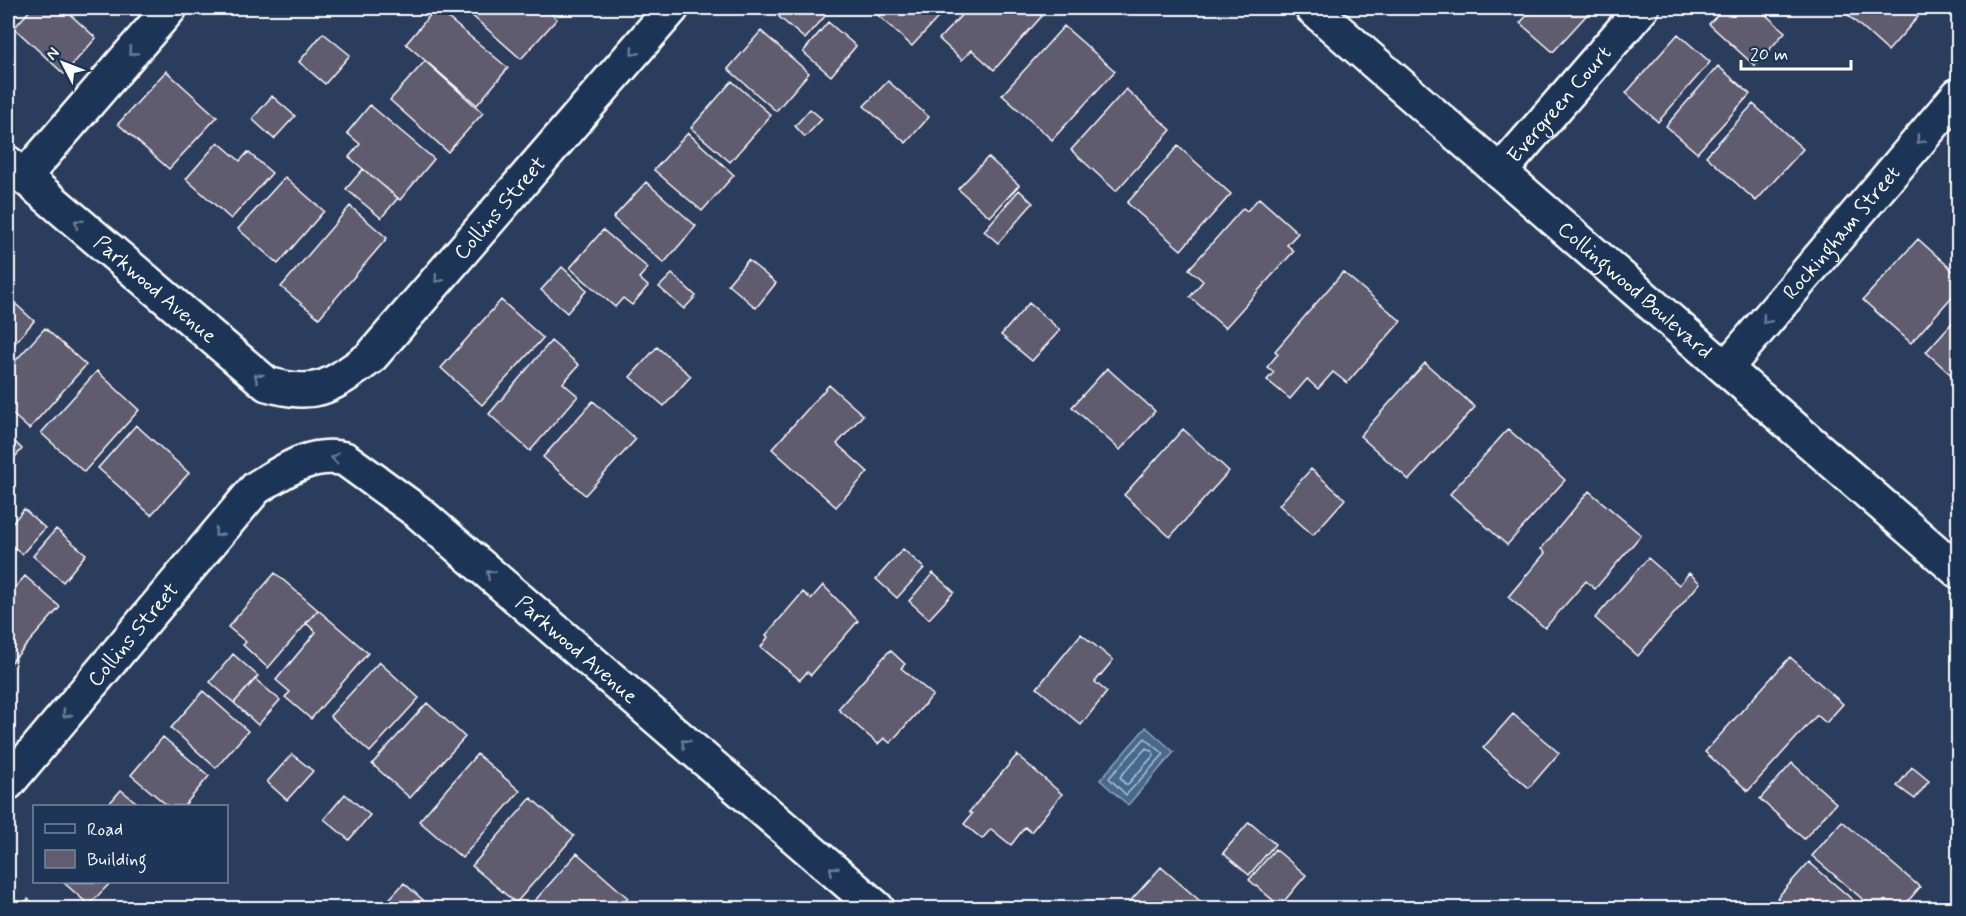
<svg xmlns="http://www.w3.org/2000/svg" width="1966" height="916" font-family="Mynerve,sans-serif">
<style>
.water{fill:#47698d;stroke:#91a5bb;stroke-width:1.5}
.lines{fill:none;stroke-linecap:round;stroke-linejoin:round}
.shore{stroke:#b5c3d1;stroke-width:1.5}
.building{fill:#615c70;stroke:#fff;stroke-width:1.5}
.minor-casing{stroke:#fff;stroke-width:38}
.secondary-casing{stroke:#fff;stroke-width:38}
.minor{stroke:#1d3557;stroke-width:33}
.secondary{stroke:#1d3557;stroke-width:33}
.oneway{stroke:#6c7c92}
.labels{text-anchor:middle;stroke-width:5;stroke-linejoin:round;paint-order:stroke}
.street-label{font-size:21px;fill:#fff;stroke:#1d3557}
</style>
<rect width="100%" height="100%" fill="#2b3d5c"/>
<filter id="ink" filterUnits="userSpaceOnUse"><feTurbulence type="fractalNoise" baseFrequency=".0167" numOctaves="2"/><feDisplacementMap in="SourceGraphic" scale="12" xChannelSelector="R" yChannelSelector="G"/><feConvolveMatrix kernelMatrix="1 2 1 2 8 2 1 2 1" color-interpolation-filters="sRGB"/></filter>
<g filter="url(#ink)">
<path class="water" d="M1146,727L1174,752L1128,805L1100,780Z"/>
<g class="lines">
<path class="shore" d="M1145,738L1164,754L1126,795L1109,778Z
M1146,748L1153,752L1154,755L1128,784H1125L1120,777Z"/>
</g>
<path class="building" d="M32,8H63L96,38L64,74L14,28Z
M436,8L508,68L477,105L406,44Z
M472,8H545L557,19L521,59L468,12Z
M787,8H817L826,15L805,39L779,17Z
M870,8H947L912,46Z
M968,8H1033L1042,16L994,70L972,50L962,60L939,39Z
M1534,8H1593L1553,52L1520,23Z
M1724,8H1758L1785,32L1755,66L1709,24Z
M1853,8H1908L1918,17L1888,51L1847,14Z
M828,22L856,46L831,76L803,52Z
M1064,26L1115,71L1052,140L1002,95Z
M761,31L809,73L776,111L728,69Z
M323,33L350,55L325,84L299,62Z
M1678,34L1710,62L1658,122L1626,93Z
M425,61L483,113L448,152L390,100Z
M1718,66L1750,94L1697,153L1666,126Z
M166,71L217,117L169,169L118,124Z
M732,81L771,115L730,162L691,128Z
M888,81L929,117L906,143L864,106Z
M1126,89L1171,130L1116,191L1071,150Z
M272,96L295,116L274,139L252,119Z
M1753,104L1803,149L1756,201L1706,156Z
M370,105L434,159L400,200L349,157L360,144L347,133Z
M810,109L822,119L805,137L795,126Z
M688,133L734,175L702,211L654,170Z
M218,142L240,161L248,152L272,173L231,219L186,179Z
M1178,146L1231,194L1181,250L1127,203Z
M988,157L1019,185L990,217L958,189Z
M363,169L398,198L381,218L346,189Z
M285,177L324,211L278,264L238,229Z
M646,182L696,226L664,263L613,218Z
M1019,190L1033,203L998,243L984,231Z
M1259,198L1298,233L1287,245L1294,251L1225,328L1190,297L1203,281L1189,269L1243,208L1247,211Z
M350,206L387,238L319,318L281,287Z
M603,230L648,268L639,278L648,286L632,305L623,298L615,307L570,268Z
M1918,239L1958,275V290L1911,343L1863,300Z
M748,260L776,283L756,308L728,284Z
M562,267L587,290L567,313L541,290Z
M1343,272L1401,321L1347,383L1333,372L1318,389L1307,379L1290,399L1267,380L1274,372L1267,367L1278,354L1275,351Z
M672,274L696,296L684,309L659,287Z
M8,297L34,321L8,351Z
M501,300L543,338L482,405L441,368Z
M1029,303L1060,330L1032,361L1001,335Z
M1958,316V381L1926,352Z
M45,328L86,365L29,429L8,410V369Z
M551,341L579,365L563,383L578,396L530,451L489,414Z
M657,347L691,376L664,406L630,377Z
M1425,363L1475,407L1409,480L1360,436Z
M1107,368L1155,411L1120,450L1072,407Z
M97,371L139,410L84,472L41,433Z
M829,385L863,415L837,444L868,472L836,507L772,449Z
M593,401L636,439L585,495L543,457Z
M136,425L189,473L151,515L98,468Z
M1183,429L1229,471L1170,537L1124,495Z
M1508,429L1565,480L1507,545L1450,494Z
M8,435L22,449L8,465Z
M1311,469L1345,499L1313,535L1279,505Z
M1589,491L1641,535L1595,589L1586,581L1545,628L1508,597L1545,553L1541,549Z
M24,509L45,528L22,554L8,542V528Z
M56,529L86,554L63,582L33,556Z
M903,549L924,568L897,598L876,579Z
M1648,558L1679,585L1689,573L1700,583L1638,656L1595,618Z
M275,573L318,610L268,668L243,645L246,642L228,627Z
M933,573L954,592L929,619L909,601Z
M25,576L60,607L8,666V595Z
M823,585L858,621L811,675L807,672L800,680L761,647L768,637L766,635L803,592L811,599Z
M318,610L368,653L311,719L285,697L290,692L276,680L316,632L306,623Z
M1081,634L1113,660L1095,682L1107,692L1081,725L1037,688Z
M890,650L905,664L901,668L933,695L890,743L884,738L878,744L838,709Z
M233,654L258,676L234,703L210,682Z
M1790,657L1843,704L1826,723L1817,715L1748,791L1705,752Z
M379,662L419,698L370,752L330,716Z
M255,679L280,700L258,725L234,703Z
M203,691L248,731L216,768L171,728Z
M427,703L465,737L410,798L372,764Z
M1513,714L1559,753L1529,788L1483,748Z
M163,737L209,776L184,806H168L131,775Z
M292,754L313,771L287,800L267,782Z
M477,754L520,791L462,858L419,821Z
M1017,755L1062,794L1031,832L1025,827L1011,845L991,829L982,839L964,824L972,814L969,812Z
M1792,763L1836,803L1804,839L1760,799Z
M1912,767L1929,781L1915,799L1897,786Z
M121,790L141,806H107Z
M345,794L370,815L349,840L324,819Z
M531,798L574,836L516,903L472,866Z
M1842,821L1920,887L1902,908H1873L1812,856Z
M1249,822L1275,844L1249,875L1223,853Z
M1275,849L1306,875L1280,906L1249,880Z
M577,853L628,898L619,908H532L530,906Z
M1809,862L1862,908H1789L1777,898Z
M1161,867L1207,907L1206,908H1124Z
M63,882H111L89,905Z
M404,883L432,908H381Z
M28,899L39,908H19Z"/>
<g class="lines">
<defs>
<g id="minor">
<path id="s1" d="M8,163L267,384C318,398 329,387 370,358L672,8"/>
<path id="s2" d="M1500,172L1642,8"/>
<path d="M24,177L170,8"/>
<path id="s3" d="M1726,368L1958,95"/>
<path id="s4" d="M8,783L256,488C284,471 311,451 345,459L418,512L877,908"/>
</g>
<g id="secondary">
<path id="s5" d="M1312,8L1958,571"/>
</g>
</defs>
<use href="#minor" class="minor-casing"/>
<use href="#secondary" class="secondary-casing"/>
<use href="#minor" class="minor"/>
<use href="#secondary" class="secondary"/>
</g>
<defs><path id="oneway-chevron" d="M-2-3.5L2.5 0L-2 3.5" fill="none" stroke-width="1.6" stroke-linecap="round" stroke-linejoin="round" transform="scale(1.5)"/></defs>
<g class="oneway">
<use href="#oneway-chevron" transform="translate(132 52) rotate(131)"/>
<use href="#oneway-chevron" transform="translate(634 52) rotate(131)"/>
<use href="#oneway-chevron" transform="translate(1920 140) rotate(131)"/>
<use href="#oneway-chevron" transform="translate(78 223) rotate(-140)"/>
<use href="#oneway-chevron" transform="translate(438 279) rotate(131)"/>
<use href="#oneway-chevron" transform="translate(1766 320) rotate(131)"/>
<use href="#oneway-chevron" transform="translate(258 377) rotate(-140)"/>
<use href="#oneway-chevron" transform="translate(335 458) rotate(-172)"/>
<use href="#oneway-chevron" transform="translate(218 533) rotate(130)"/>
<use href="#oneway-chevron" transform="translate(490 574) rotate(-139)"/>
<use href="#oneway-chevron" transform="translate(66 714) rotate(130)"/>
<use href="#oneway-chevron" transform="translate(685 743) rotate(-139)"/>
<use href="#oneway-chevron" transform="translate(833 870) rotate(-139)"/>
</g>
</g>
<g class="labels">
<g class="street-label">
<text dy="7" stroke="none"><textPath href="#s2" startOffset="90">Evergreen Court</textPath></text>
<text dy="7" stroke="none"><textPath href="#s1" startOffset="651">Collins Street</textPath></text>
<text dy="7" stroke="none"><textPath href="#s3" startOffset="178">Rockingham Street</textPath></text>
<text dy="7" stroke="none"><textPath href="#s1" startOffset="194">Parkwood Avenue</textPath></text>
<text dy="7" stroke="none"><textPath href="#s5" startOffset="429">Collingwood Boulevard</textPath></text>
<text dy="7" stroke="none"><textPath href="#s4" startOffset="194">Collins Street</textPath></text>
<text dy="7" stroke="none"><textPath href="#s4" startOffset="782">Parkwood Avenue</textPath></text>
</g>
</g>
<rect width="1966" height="916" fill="none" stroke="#1d3557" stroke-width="30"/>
<rect x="15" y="15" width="1936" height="886" fill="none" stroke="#fff" stroke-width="2" filter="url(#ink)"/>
<rect x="33" y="805" width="195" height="78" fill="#1d3557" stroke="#77869a" stroke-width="1.5"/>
<rect x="45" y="824" width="30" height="9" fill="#1d3557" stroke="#77869a" stroke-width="1.5"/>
<text x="87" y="835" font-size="18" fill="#ffffff">Road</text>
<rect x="45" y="850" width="30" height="18" fill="#615c70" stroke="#77869a" stroke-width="1.5"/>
<text x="87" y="865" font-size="18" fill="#ffffff">Building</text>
<g transform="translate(63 63) rotate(312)" stroke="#1d3557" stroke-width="4.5" paint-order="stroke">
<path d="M0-4.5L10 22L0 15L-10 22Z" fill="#ffffff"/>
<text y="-9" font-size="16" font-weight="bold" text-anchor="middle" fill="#ffffff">N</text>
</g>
<path d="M1741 60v9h110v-9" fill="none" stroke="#ffffff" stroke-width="3"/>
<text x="1750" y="60" font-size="18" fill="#ffffff" stroke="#1d3557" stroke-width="4.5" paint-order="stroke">20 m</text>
</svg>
